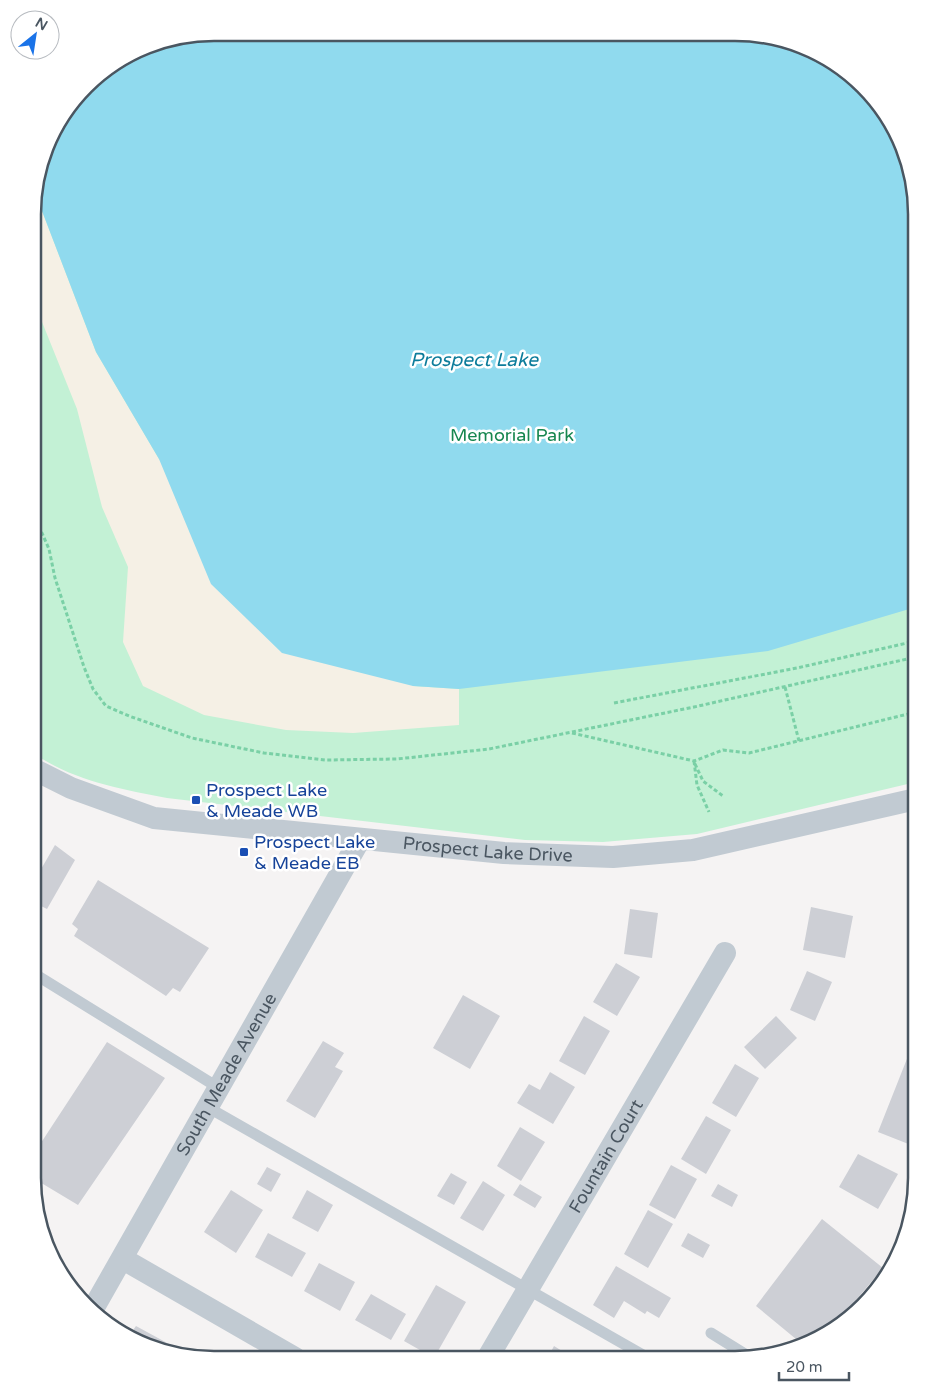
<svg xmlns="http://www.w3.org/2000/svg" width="949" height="1392" font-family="'Varela Round',sans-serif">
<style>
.green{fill:#c3f1d5}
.sand{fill:#f5f0e5}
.water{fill:#90daee}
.building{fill:#cdcfd5}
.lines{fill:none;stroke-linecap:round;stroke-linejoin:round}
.path{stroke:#7ad0a6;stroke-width:3;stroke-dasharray:4 2.5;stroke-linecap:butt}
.lane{stroke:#c1cad2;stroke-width:11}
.street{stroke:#c1cad2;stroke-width:22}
.transit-dot{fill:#1a4fb4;stroke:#fff;stroke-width:2}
.labels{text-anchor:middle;stroke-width:5;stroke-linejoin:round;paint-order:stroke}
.park-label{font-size:18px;fill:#17864f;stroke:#fff}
.transit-label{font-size:18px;fill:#164399;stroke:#fff;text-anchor:start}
.street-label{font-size:18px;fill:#4a5661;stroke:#fff}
.water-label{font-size:19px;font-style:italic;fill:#0c7c9b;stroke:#fff}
.rim{fill:none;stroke:#4a5661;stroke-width:2.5}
</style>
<rect width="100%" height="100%" fill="#f5f3f3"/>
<path class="green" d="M215,33L758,34L845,70L898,134L916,214V782L697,834L603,842L525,840L167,798C120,789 74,781 33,753L34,191L57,124L95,77L156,42Z"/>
<path class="sand" d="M34,190L96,352L159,459L413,686L459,689V725L353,733L286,730L204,715L143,686L123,642L128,567L102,507L77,409L34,302Z"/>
<path class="water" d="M215,33L758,34L845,70L898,134L916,214V607L768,651L459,689L413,686L282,653L211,584L159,459L96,352L34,190L57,124L95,77L156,42Z"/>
<path class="building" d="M55,845L75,860L47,909L33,902V883Z
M98,880L209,948L180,992L173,988L166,996L74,936L78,929L72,924Z
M811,907L853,916L845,958L803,950Z
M630,909L658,913L652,958L624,954Z
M616,963L640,977L617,1016L593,1002Z
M807,971L832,982L815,1021L790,1010Z
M463,995L500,1016L470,1069L433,1048Z
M584,1016L610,1031L585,1075L559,1061Z
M776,1016L797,1038L765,1069L744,1047Z
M916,1036V1147L878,1132Z
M323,1041L344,1053L335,1067L343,1071L315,1118L286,1101Z
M107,1042L165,1078L78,1205L33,1178V1155Z
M735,1064L759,1078L736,1117L712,1103Z
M550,1072L575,1087L553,1124L517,1103L529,1084L540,1090Z
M706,1116L731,1130L706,1174L681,1159Z
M520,1127L545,1142L521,1181L497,1166Z
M858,1154L898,1174L878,1209L839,1187Z
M671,1165L697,1179L675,1219L649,1205Z
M267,1167L281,1174L271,1192L257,1184Z
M451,1173L467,1182L454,1205L437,1196Z
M483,1181L505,1195L483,1231L460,1218Z
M520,1184L542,1197L535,1208L513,1195Z
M718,1184L738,1195L732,1207L711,1196Z
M231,1190L263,1210L236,1253L204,1232Z
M307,1190L333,1205L318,1232L292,1218Z
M648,1210L673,1224L648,1268L624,1254Z
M822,1219L883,1268L841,1318L815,1341L802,1344L756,1306Z
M268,1233L306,1253L292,1277L255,1257Z
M688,1233L710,1245L703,1258L681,1246Z
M319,1263L355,1282L340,1311L304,1291Z
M616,1266L671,1298L659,1318L647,1311L645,1314L624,1301L614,1318L593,1305Z
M436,1285L466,1302L434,1358L404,1341Z
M371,1294L406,1314L391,1340L355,1320Z
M136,1326L180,1350L178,1353L131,1333Z
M554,1346L575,1359H547Z"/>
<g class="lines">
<path class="path" d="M34,494L38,524L49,549L55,578L84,667L93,689L106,706L129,716L192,738L264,753L325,760L397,759L489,749L694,707L916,657
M785,687L799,741
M614,703L797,668L916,641
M572,733L694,761L723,750L749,753L916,712
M694,761L697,785L709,812
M695,764L703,781L723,796"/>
<path class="lane" d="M33,973L219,1088
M209,1108L650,1359
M711,1333L748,1356"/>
<g class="street">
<path id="s1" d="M33,769L71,788L154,818L504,853L613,857L693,850L916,799"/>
<path d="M123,1259L295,1358"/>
<path id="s2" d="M93,1309L360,839"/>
<path id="s3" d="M487,1359L725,953"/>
</g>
</g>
<g class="transit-dot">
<rect x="191" y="795" width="10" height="10" rx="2.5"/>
<rect x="239" y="847" width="10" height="10" rx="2.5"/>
</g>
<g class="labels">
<g class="park-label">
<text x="512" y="441">Memorial Park</text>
</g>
<g class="transit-label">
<text x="206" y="796">Prospect Lake<tspan x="206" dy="21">&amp; Meade WB</tspan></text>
<text x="254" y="848">Prospect Lake<tspan x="254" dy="21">&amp; Meade EB</tspan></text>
</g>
<g class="street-label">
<text dy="6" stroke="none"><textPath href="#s1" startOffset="466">Prospect Lake Drive</textPath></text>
<text dy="6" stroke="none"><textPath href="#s2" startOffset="270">South Meade Avenue</textPath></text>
<text dy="6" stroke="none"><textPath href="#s3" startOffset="235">Fountain Court</textPath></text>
</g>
<g class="water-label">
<text x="474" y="366">Prospect Lake</text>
</g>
</g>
<path d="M0 0H949V1392H0ZM214 41H735A173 173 0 0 1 908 214V1178A173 173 0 0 1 735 1351H214A173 173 0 0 1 41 1178V214A173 173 0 0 1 214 41Z" fill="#fff" fill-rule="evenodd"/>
<path class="rim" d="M214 41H735A173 173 0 0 1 908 214V1178A173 173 0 0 1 735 1351H214A173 173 0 0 1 41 1178V214A173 173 0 0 1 214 41Z"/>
<g transform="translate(35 35) rotate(30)"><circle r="24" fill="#ffffff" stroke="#b7bbc0"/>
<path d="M0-4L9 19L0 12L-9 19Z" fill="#1a73e8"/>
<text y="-8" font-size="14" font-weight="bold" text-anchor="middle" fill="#4a5661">N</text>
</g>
<path d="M779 1372v8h70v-8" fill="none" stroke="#4a5661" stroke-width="2.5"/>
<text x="786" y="1372" font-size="15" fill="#4a5661" stroke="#ffffff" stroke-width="4" paint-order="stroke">20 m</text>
</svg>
